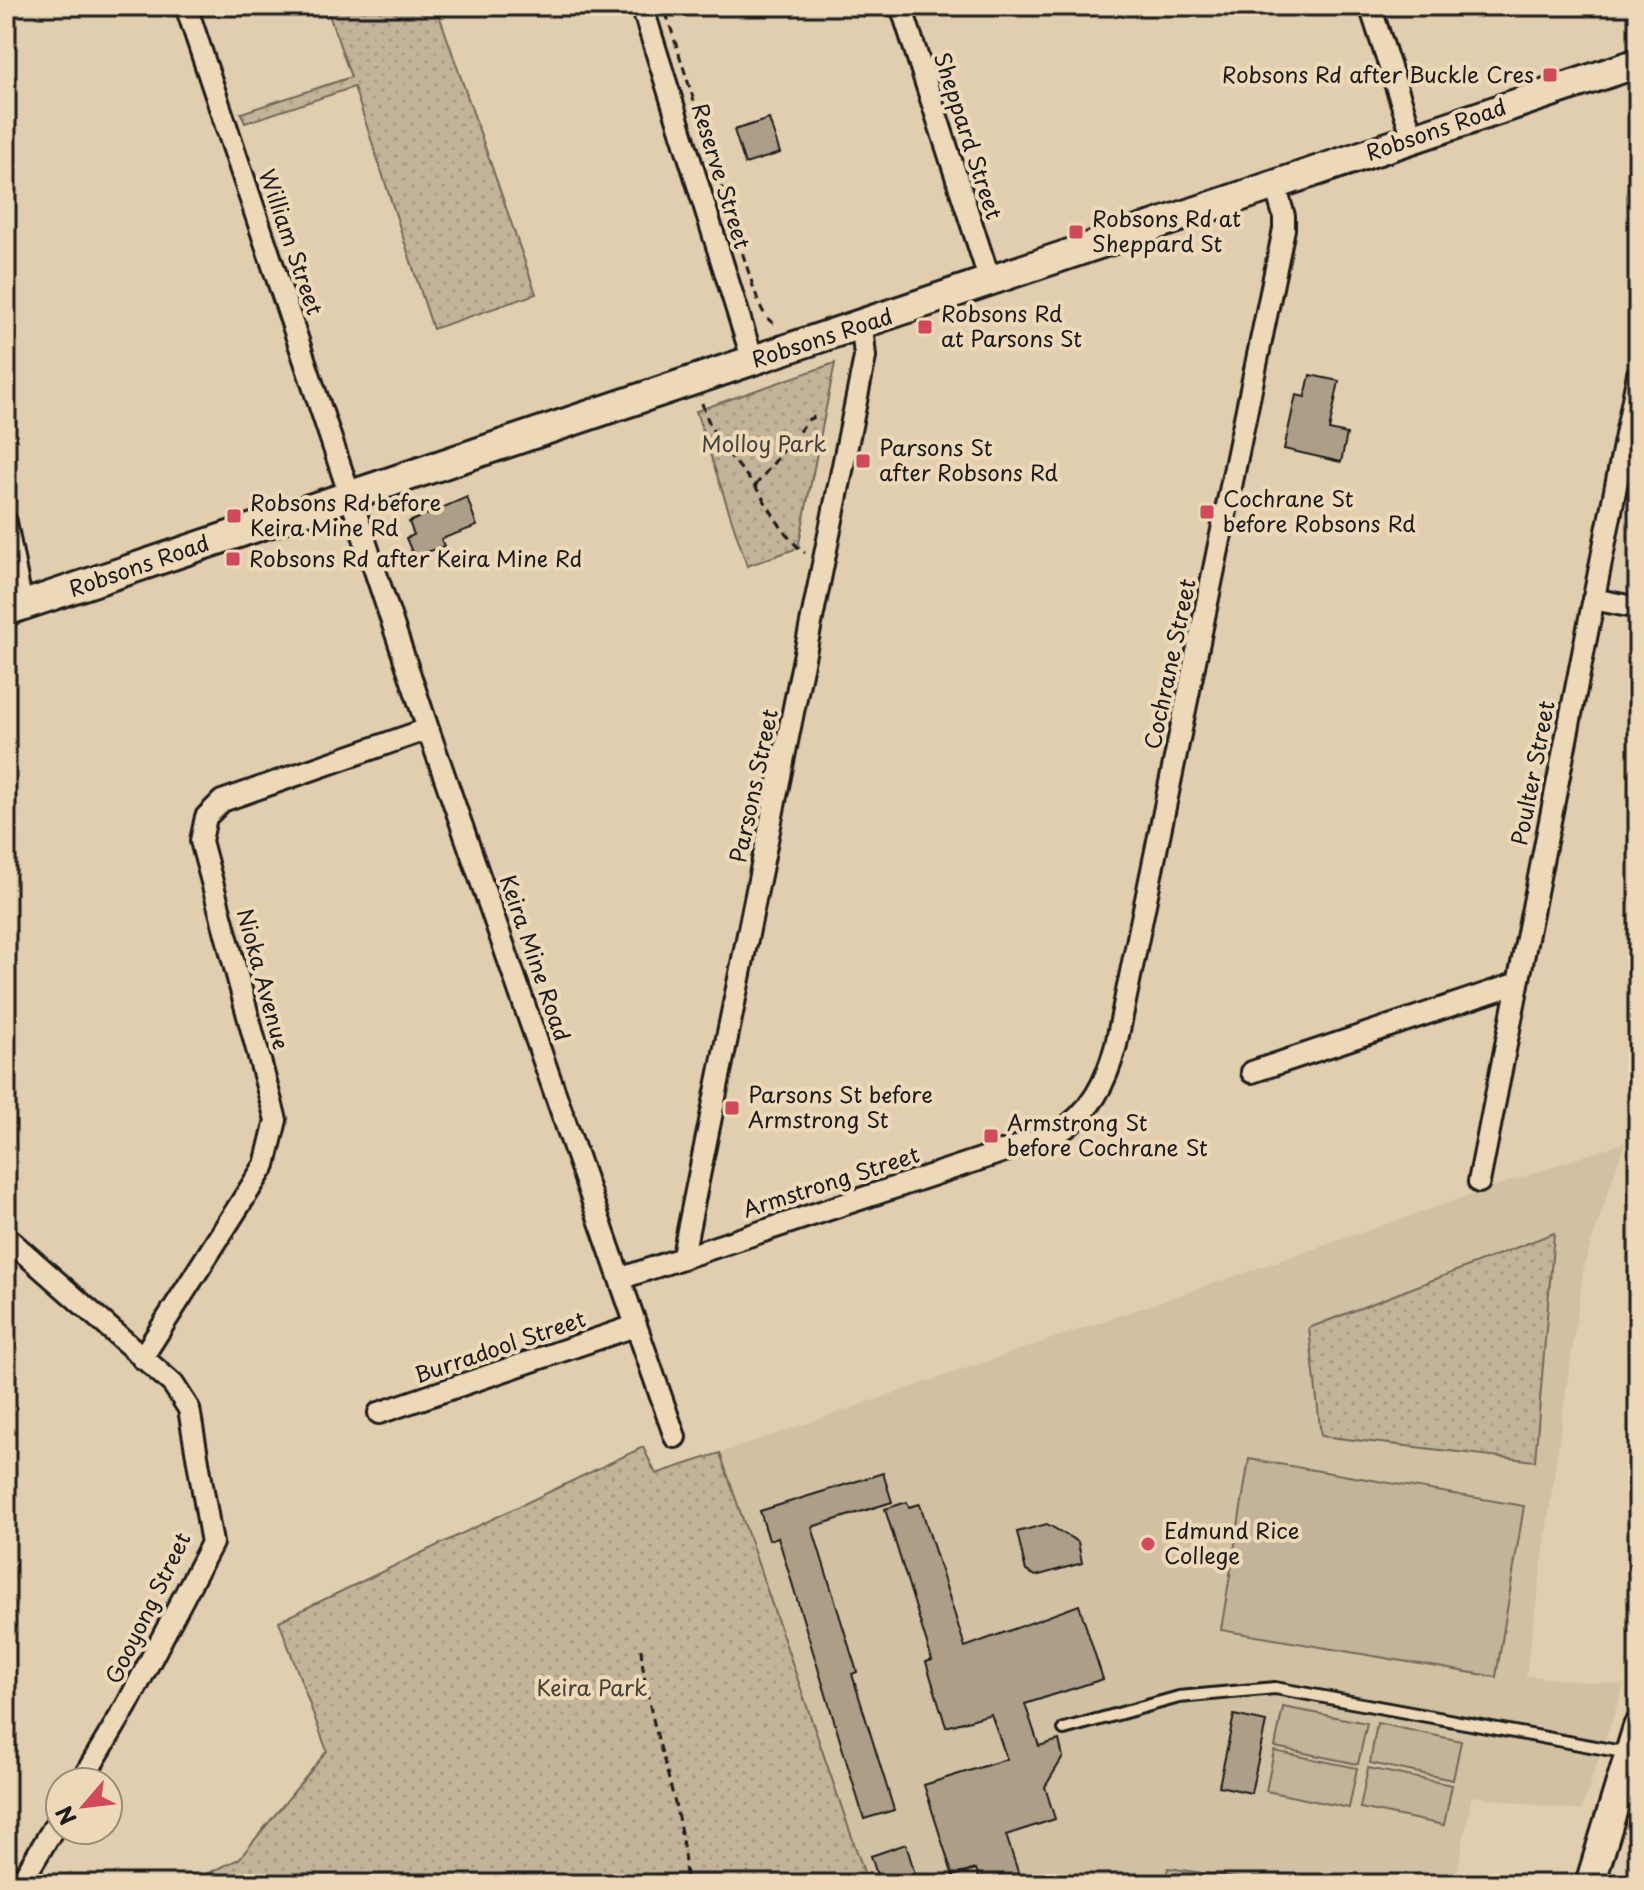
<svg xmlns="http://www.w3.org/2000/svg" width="1644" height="1890" font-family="'Playpen Sans',sans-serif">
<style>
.built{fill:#d1c0a2}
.grass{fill:#c3b398;stroke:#70685a;stroke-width:2}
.park{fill:url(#park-dots);stroke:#70685a;stroke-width:2}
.building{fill:#ad9f87;stroke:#1c1c1c;stroke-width:2}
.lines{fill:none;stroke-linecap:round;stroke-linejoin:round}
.service-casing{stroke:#1c1c1c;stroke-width:16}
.minor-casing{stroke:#1c1c1c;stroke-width:26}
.secondary-casing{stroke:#1c1c1c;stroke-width:34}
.path{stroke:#1c1c1c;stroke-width:3;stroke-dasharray:8 6;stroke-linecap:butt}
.service{stroke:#edd9b7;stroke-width:10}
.minor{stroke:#edd9b7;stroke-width:20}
.secondary{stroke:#edd9b7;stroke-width:28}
.poi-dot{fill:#d1495b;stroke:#edd9b7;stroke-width:3}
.labels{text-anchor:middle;stroke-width:8;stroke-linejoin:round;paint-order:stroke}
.poi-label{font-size:22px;fill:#1c1c1c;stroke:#edd9b7;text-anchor:start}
.street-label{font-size:22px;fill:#1c1c1c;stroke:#edd9b7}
.park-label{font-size:22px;fill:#46423b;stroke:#edd9b7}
</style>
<defs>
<pattern id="park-dots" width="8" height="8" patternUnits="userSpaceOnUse" patternTransform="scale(2)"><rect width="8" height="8" fill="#c3b398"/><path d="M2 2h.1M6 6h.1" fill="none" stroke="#a79982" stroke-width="1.8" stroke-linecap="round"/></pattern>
</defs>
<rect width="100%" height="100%" fill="#e0ceae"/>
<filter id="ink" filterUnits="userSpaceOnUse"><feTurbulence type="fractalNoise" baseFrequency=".0125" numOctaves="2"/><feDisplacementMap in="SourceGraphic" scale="16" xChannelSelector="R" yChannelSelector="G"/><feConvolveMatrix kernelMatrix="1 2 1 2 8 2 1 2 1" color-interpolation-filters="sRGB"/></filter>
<g filter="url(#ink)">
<path class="built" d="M1625,1142L1584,1265L1526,1676L1624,1685L1581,1811L1472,1796L1455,1884H868L720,1453Z"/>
<path class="grass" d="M1249,1459L1524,1506L1496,1677L1221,1630Z
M1283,1707L1367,1723L1358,1764L1275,1747Z
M1377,1723L1461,1741L1453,1780L1370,1763Z
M1274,1751L1357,1768L1349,1808L1266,1791Z
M1368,1768L1452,1785L1444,1825L1360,1808Z
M1168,1868L1277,1884H1165Z"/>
<path class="park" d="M326,6H436L536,294L433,329L354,87L245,123L241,113L351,77Z
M835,363L798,548L747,566L696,411Z
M1554,1233L1535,1461L1321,1436L1309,1328Z
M643,1447L656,1474L720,1453L868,1884H185L239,1859L327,1751L279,1621Z"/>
<path class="building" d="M769,119L780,153L745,164L734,130Z
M1310,375L1339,381L1329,430L1347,434L1341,462L1284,449L1296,395L1305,397Z
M467,497L477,526L441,539L444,546L414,557L406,538L414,535L409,522Z
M883,1473L892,1502L812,1527L857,1672L852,1674L894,1810L864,1819L778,1537L769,1540L760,1511Z
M907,1502L909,1507L920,1504L965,1647L1079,1605L1103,1679L1025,1704L1039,1746L1059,1740L1063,1757L1045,1787L1055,1819L1006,1835L1022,1884H981L976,1869L953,1876L924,1785L1007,1759L991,1714L946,1727L926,1662L932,1660L885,1509Z
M1047,1524L1078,1542L1082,1563L1036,1576L1026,1571L1017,1532Z
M1234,1715L1266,1722L1251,1793L1219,1786Z
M906,1844L918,1884H880L871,1856Z"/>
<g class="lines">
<defs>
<path id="service" d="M1064,1729L1179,1697L1275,1688L1628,1753"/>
<path id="minor" d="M186,6L428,729L675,1437
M642,6L753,361
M901,6L990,281
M1370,6L1413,138
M6,522L22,606
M1593,599L1638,608
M1252,1072L1515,984
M1479,1182L1638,374
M6,1237L173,1384L189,1409L212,1543L127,1705L81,1782
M683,1255L865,357L862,325
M622,1278L1056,1134C1091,1113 1106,1083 1116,1045L1284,229V216L1275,185
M142,1358L265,1165L276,1120L201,841L206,817L222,801L428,729
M379,1413L635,1326
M20,1884L60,1817"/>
<path id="secondary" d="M6,611L1638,63
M1590,1884L1638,1727"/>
</defs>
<use href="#service" class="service-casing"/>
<use href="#minor" class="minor-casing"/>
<use href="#secondary" class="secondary-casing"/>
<path class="path" d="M666,13L753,286C759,301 762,320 779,326
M702,403C713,442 734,458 756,488C773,512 782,535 805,553
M755,486L809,419L820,415
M641,1649C647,1729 685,1803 686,1884"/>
<use href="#service" class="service"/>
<use href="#minor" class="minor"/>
<use href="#secondary" class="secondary"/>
</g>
</g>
<g class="poi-dot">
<rect x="1542" y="67" width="16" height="16" rx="4"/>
<rect x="1068" y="224" width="16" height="16" rx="4"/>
<rect x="917" y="319" width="16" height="16" rx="4"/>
<rect x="855" y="453" width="16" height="16" rx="4"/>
<rect x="1199" y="504" width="16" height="16" rx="4"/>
<rect x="226" y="508" width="16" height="16" rx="4"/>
<rect x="225" y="551" width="16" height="16" rx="4"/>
<rect x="724" y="1100" width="16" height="16" rx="4"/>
<rect x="983" y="1128" width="16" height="16" rx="4"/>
<circle cx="1148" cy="1544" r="8"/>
</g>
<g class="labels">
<g class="poi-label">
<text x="1534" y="83" text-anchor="end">Robsons Rd after Buckle Cres</text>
<text x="1092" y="227">Robsons Rd at<tspan x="1092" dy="25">Sheppard St</tspan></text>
<text x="941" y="322">Robsons Rd<tspan x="941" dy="25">at Parsons St</tspan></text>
<text x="879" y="456">Parsons St<tspan x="879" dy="25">after Robsons Rd</tspan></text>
<text x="1223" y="507">Cochrane St<tspan x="1223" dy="25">before Robsons Rd</tspan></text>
<text x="250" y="511">Robsons Rd before<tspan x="250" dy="25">Keira Mine Rd</tspan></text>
<text x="249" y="567">Robsons Rd after Keira Mine Rd</text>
<text x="748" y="1103">Parsons St before<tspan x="748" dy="25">Armstrong St</tspan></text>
<text x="1007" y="1131">Armstrong St<tspan x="1007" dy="25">before Cochrane St</tspan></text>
<text x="1164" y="1539">Edmund Rice<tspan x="1164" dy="25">College</tspan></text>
</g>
<g class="street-label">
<text transform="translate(1436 130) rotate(-19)" y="8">Robsons Road</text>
<text transform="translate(968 136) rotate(72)" y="8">Sheppard Street</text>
<text transform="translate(721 176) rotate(73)" y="8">Reserve Street</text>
<text transform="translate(291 242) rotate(71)" y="8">William Street</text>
<text transform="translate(822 338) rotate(-18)" y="8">Robsons Road</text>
<text transform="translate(139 566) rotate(-19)" y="8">Robsons Road</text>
<text transform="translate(1170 664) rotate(-78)" y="8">Cochrane Street</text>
<text transform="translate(1533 773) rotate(-79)" y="8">Poulter Street</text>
<text transform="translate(754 786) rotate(-78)" y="8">Parsons Street</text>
<text transform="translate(535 958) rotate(71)" y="8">Keira Mine Road</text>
<text transform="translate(263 979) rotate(75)" y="8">Nioka Avenue</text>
<text transform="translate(831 1182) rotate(-18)" y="8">Armstrong Street</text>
<text transform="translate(500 1347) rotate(-19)" y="8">Burradool Street</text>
<text transform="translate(148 1608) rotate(-64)" y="8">Gooyong Street</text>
</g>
<g class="park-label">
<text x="764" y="452">Molloy Park</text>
<text x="592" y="1696">Keira Park</text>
</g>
</g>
<rect width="1644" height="1890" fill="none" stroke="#edd9b7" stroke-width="32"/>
<rect x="16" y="16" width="1612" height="1858" fill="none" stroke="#1c1c1c" stroke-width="3" filter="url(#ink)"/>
<g transform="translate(84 1806) rotate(242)"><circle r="38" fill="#edd9b7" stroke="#998d79" stroke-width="2"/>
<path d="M0-6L14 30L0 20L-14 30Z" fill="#d1495b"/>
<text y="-12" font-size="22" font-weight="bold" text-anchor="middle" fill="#1c1c1c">N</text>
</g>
</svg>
